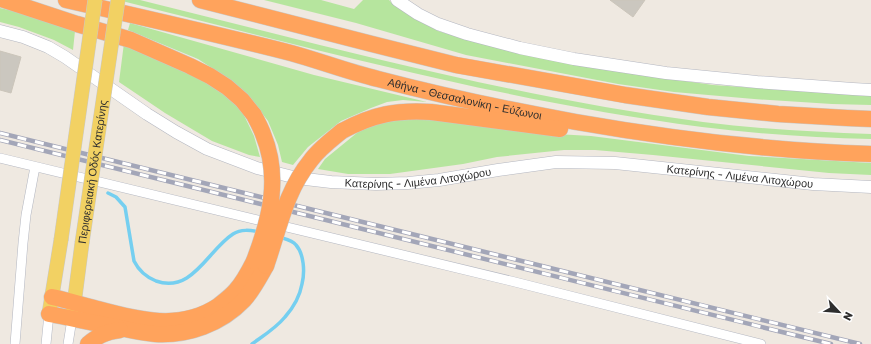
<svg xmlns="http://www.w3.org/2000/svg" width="871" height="344" font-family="Rubik,sans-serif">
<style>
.green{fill:#b6e59e}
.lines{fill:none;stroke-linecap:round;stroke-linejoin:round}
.stream{stroke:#75cff0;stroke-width:3.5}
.building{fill:#cbc7bf;stroke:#cbc5ba}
.street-casing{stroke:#b4b7c1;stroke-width:10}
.secondary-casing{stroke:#b4b7c1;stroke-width:13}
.primary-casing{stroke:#c9c9c9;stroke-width:15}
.highway-casing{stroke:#c9c9c9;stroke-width:17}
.street{stroke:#fff;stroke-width:9}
.secondary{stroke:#fff;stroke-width:12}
.primary{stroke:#f2d163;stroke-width:14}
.highway{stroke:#ffa35c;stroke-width:16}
.rail-casing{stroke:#a3a6b8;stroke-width:4.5}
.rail{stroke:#fff;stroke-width:3;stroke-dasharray:9;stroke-linecap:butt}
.primary-bridge-casing{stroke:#c9c9c9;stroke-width:15;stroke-linecap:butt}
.highway-bridge-casing{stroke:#c9c9c9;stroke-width:17;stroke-linecap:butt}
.primary-bridge{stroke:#f2d163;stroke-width:14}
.highway-bridge{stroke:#ffa35c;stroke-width:16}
.labels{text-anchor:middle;stroke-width:3.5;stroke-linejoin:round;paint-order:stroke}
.street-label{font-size:11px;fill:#2e2e2e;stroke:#fff}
</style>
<rect width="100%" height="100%" fill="#efe9e1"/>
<path class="green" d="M118,0H140C326,46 512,97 703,122C759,129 815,132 871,134V139C815,138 758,134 702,127C504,101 311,48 118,0Z
M264,0H321L354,9L363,0H389L393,4L438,31L466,39L643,75L713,85L871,96V105L832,104L754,99L674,92L618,84L466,55L356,23Z
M0,8L26,14L75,31L73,50L54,40L19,27L0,22Z
M130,23L314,75L427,102L403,100L387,102L371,108L341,121L308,147L293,165L282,162L278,145L268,121L251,99L230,80L198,59L128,30Z
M124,43L168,62L227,93L241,109L254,136L260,157L249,155L212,141L165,113L119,82Z
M419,117L522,132L591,136L749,156L871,163V175L829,173L653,155L595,150H564L497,157L463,164L390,174H348L318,169L325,159L358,132L385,121Z"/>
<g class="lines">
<path class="stream" d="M108,193L116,197L125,207L134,261C139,271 146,277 156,281C192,294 208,250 233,234C241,229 250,230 260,232
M252,344C263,336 276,328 285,317C293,308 300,295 302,284C305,272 304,254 296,245C292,240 285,239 279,237"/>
</g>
<path class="building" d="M610,0H645L633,17Z
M0,51L21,57L11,93L0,90Z"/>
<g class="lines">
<defs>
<path id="street" d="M0,158L511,281L761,344
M15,344L23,243L26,215L35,167
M46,344L49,314
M68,344L72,319"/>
<g id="secondary">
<path d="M397,0L418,14L438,24L467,34L520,48L574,59L666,73L757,82L853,89L871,90"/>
<path id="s1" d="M0,31L23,37L48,47L65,57L147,114L176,132L207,149L257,168L297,178L331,182L376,184L408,183L439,180L498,170L556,162L615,163L813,184L871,187"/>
</g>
<path id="primary" d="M73,312L82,243
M49,314L61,240"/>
<g id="highway">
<path d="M4,0L77,24L131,40L190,66L210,76L227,87L242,100L254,115"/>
<path id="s2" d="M66,0C141,17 216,34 291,53C320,61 349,72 378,79C443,96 509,110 576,122C673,139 772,151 871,154"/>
<path d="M200,0L372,44L456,65L625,95L708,107L778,114L847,118L871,119"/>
<path d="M342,131C374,114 396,110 431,112L560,129"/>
<path d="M52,297C66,300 80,304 94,308C135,319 179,332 218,306C224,301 231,296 236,290C244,281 249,271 254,261"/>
<path d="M49,314C71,318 93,323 116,327C129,330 142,333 155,334C188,336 221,324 244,300C253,290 259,278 266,266"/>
<path d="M88,344C99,335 106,332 120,330"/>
</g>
</defs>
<use href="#street" class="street-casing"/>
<use href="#secondary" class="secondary-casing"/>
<use href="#primary" class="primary-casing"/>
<use href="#highway" class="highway-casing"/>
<use href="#street" class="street"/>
<use href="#secondary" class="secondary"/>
<use href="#primary" class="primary"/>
<use href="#highway" class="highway"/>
<defs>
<path id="rail" d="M0,133L860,344
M0,140L831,344"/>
</defs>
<use href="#rail" class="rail-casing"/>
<use href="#rail" class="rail"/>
<defs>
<g id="primary-bridge">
<path d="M61,240L95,0"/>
<path id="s3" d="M82,243L118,0"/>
</g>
<path id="highway-bridge" d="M254,115C257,121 261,128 263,134C281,178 270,219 254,261
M266,266C279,229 285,192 311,160C319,149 331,140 342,131"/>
</defs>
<use href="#primary-bridge" class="primary-bridge-casing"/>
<use href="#highway-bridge" class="highway-bridge-casing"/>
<use href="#primary-bridge" class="primary-bridge"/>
<use href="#highway-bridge" class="highway-bridge"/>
</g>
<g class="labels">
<g class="street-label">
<text dy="4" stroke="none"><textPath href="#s2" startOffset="411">Αθήνα - Θεσσαλονίκη - Εύζωνοι</textPath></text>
<text dy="4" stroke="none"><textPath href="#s3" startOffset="72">Περιφερειακή Οδός Κατερίνης</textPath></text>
<text dy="4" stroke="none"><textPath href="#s1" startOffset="456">Κατερίνης - Λιμένα Λιτοχώρου</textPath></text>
<text dy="4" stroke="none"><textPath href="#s1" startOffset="780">Κατερίνης - Λιμένα Λιτοχώρου</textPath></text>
</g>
</g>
<g transform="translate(839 312) rotate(116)" stroke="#ffffff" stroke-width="3" paint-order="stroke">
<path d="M0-3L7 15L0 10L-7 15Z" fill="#2e2e2e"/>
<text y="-6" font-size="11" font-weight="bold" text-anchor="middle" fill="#2e2e2e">N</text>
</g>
</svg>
